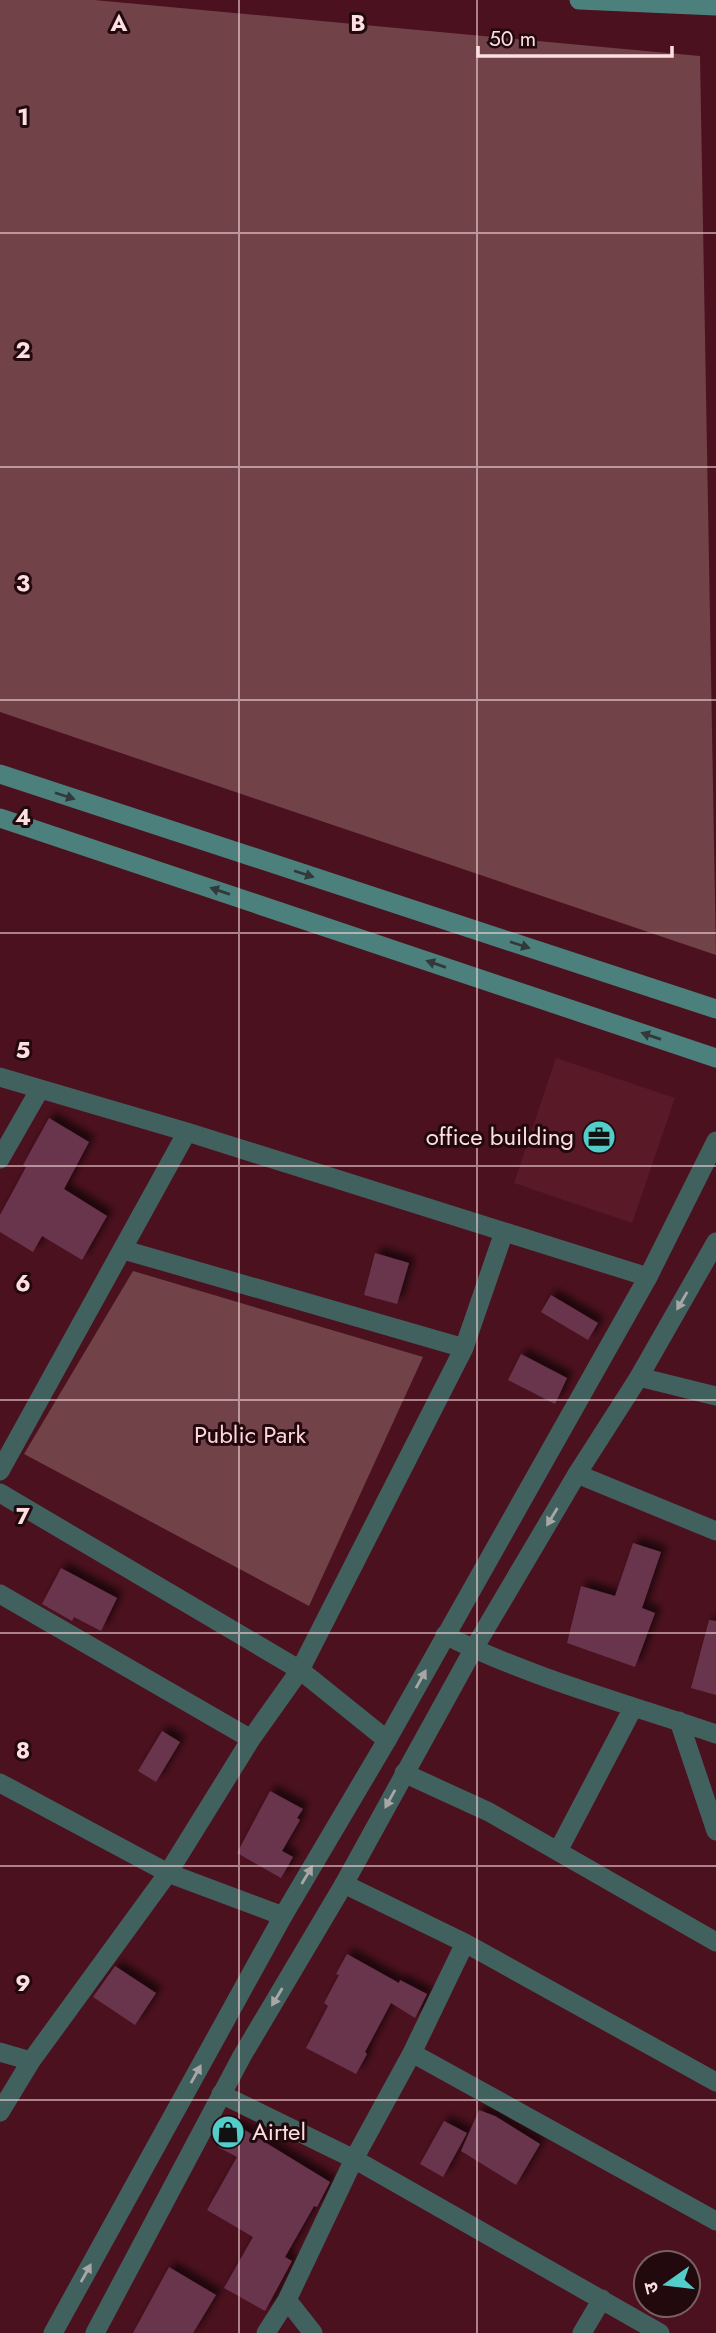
<svg xmlns="http://www.w3.org/2000/svg" width="716" height="2333" font-family="Jost,'Noto Sans Devanagari',sans-serif">
<style>
.built{fill:#5a1927}
.green{fill:#714248}
.building{fill:#69344d;filter:url(#shadow)}
.lines{fill:none;stroke-linecap:round;stroke-linejoin:round}
.minor{stroke:#41615f;stroke-width:19}
.tertiary{stroke:#41615f;stroke-width:19}
.secondary{stroke:#4b807d;stroke-width:19}
.oneway{fill:#32393a}
.oneway2{fill:#a9a6a6}
.grid{fill:none;stroke:#fedfe1;stroke-width:2;stroke-opacity:0.55}
.labels{text-anchor:middle;stroke-width:6;stroke-linejoin:round;paint-order:stroke}
.poi-label{font-size:24px;fill:#fedfe1;stroke:#22090d;text-anchor:end}
.park-label{font-size:24px;fill:#fed6da;stroke:#22090d}
.grid-label{font-size:23px;text-anchor:middle;font-weight:bold;fill:#fedfe1;stroke:#22090d;stroke-width:6;stroke-linejoin:round;paint-order:stroke}
</style>
<defs>
<filter id="shadow"><feDropShadow dx="6" dy="-6" stdDeviation="3.5" flood-color="#0009"/></filter>
</defs>
<rect width="100%" height="100%" fill="#4b111e"/>
<path class="built" d="M556,1058L675,1098L632,1223L514,1183Z"/>
<path class="green" d="M0,0H94L700,56L716,955L0,712Z
M133,1271L423,1357L309,1606L24,1454Z"/>
<path class="building" d="M49,1118L89,1142L64,1189L107,1216L82,1260L42,1236L33,1252L0,1232V1215L26,1167L23,1165Z
M375,1253L409,1263L397,1304L364,1295Z
M551,1295L598,1323L588,1340L541,1312Z
M521,1354L567,1378L555,1404L508,1380Z
M633,1543L661,1552L642,1608L655,1613L635,1667L567,1643L581,1586L615,1596Z
M61,1568L117,1598L101,1631L74,1617L72,1621L42,1604Z
M709,1620L716,1621V1695L691,1688Z
M162,1731L180,1742L156,1782L138,1771Z
M270,1791L303,1809L297,1818L300,1820L282,1851L293,1857L281,1878L237,1853Z
M347,1954L399,1983L400,1980L427,1994L415,2018L391,2003L365,2052L367,2054L356,2074L306,2048L328,2006L324,2003L339,1975L336,1974Z
M115,1966L156,1993L135,2025L93,1997Z
M479,2110L495,2116L540,2144L516,2185L461,2151Z
M444,2121L467,2133L443,2177L420,2164Z
M235,2124L330,2182L317,2207L314,2206L285,2257L292,2261L265,2311L224,2288L253,2237L207,2210L237,2157L218,2147Z
M169,2267L216,2295L193,2333H133Z"/>
<g class="lines">
<path class="minor" d="M0,1077L187,1132L648,1277
M0,1159L40,1089
M124,1250L464,1348
M639,1377L716,1396
M0,1471L187,1132
M577,1474L716,1531
M0,1493L300,1670L387,1740
M0,1594L251,1739
M445,1635C531,1678 625,1703 716,1734
M679,1721L716,1831
M404,1773L489,1812L716,1942
M0,1783L168,1873L283,1916
M558,1851L633,1708
M344,1884L465,1943L716,2082
M0,2052L31,2061
M412,2053L716,2221
M221,2094L354,2159L660,2333
M0,2112L31,2061L168,1873L251,1739L300,1670L464,1348L504,1232
M287,2300L313,2333
M266,2333L287,2300L354,2159L412,2053L465,1943
M582,2333L602,2299"/>
<path class="tertiary" d="M53,2333L283,1916L387,1740L648,1277L716,1141
M95,2333L242,2056L344,1884L473,1650L577,1474L639,1377L716,1242"/>
<path class="secondary" d="M579,0L716,6
M0,774L716,1009
M0,818L716,1058"/>
</g>
<defs><path id="oneway-solid" d="M-6-.8H1V-3.2L6.5 0L1 3.2V.8H-6Z" transform="scale(1.75)"/></defs>
<g class="oneway">
<use href="#oneway-solid" transform="translate(65 796) rotate(18)"/>
<use href="#oneway-solid" transform="translate(304 874) rotate(18)"/>
<use href="#oneway-solid" transform="translate(220 891) rotate(-161)"/>
<use href="#oneway-solid" transform="translate(520 945) rotate(18)"/>
<use href="#oneway-solid" transform="translate(436 964) rotate(-161)"/>
<use href="#oneway-solid" transform="translate(651 1036) rotate(-161)"/>
</g>
<g class="oneway2">
<use href="#oneway-solid" transform="translate(682 1301) rotate(120)"/>
<use href="#oneway-solid" transform="translate(552 1517) rotate(121)"/>
<use href="#oneway-solid" transform="translate(421 1679) rotate(-61)"/>
<use href="#oneway-solid" transform="translate(390 1799) rotate(119)"/>
<use href="#oneway-solid" transform="translate(307 1875) rotate(-59)"/>
<use href="#oneway-solid" transform="translate(277 1997) rotate(121)"/>
<use href="#oneway-solid" transform="translate(196 2074) rotate(-61)"/>
<use href="#oneway-solid" transform="translate(86 2273) rotate(-61)"/>
</g>
<path class="grid" d="M239,0V2333M477,0V2333M0,233H716M0,467H716M0,700H716M0,933H716M0,1166H716M0,1400H716M0,1633H716M0,1866H716M0,2100H716"/>
<defs>
<symbol id="office-disc" viewBox="-11 -11 22 22"><circle r="9.5" fill="#53cdc9" stroke="#22090d"/><path d="M-6-3h4V-5.5h4V-3h4V5H-6ZM-1-4.5V-3h2v-1.5ZM-6 0V1H6V0Z" fill="#111"/></symbol>
<symbol id="shop-disc" viewBox="-11 -11 22 22"><circle r="9.5" fill="#53cdc9" stroke="#22090d"/><path d="M-5-2.5h2.3a2.7 3.5 0 0 1 5.4 0H5L5.5 6h-11ZM-1.5-2.5h3a1.5 2.3 0 0 0-3 0Z" fill="#111"/></symbol>
</defs>
<g fill-rule="evenodd">
<use href="#office-disc" x="580" y="1118" width="38" height="38"/>
<use href="#shop-disc" x="209" y="2113" width="38" height="38"/>
</g>
<g class="labels">
<g class="poi-label">
<text x="574" y="1145">office building</text>
<text x="252" y="2140" text-anchor="start">Airtel</text>
</g>
<g class="park-label">
<text x="250" y="1443">Public Park</text>
</g>
</g>
<g class="grid-label">
<text x="119" y="31">A</text>
<text x="358" y="31">B</text>
<text x="23" y="125">1</text>
<text x="23" y="358">2</text>
<text x="23" y="591">3</text>
<text x="23" y="825">4</text>
<text x="23" y="1058">5</text>
<text x="23" y="1291">6</text>
<text x="23" y="1524">7</text>
<text x="23" y="1758">8</text>
<text x="23" y="1991">9</text>
</g>
<g transform="translate(667 2284) rotate(256)"><circle r="33" fill="#22090d" stroke="#7a5f62" stroke-width="2"/>
<path d="M0-5L12 26L0 18L-12 26Z" fill="#53cdc9"/>
<text y="-10" font-size="19" font-weight="bold" text-anchor="middle" fill="#fedfe1">उ</text>
</g>
<path d="M478 46v10h194v-10" fill="none" stroke="#fedfe1" stroke-width="3.5"/>
<text x="489" y="46" font-size="21" fill="#fedfe1" stroke="#22090d" stroke-width="5" paint-order="stroke">50 m</text>
</svg>
